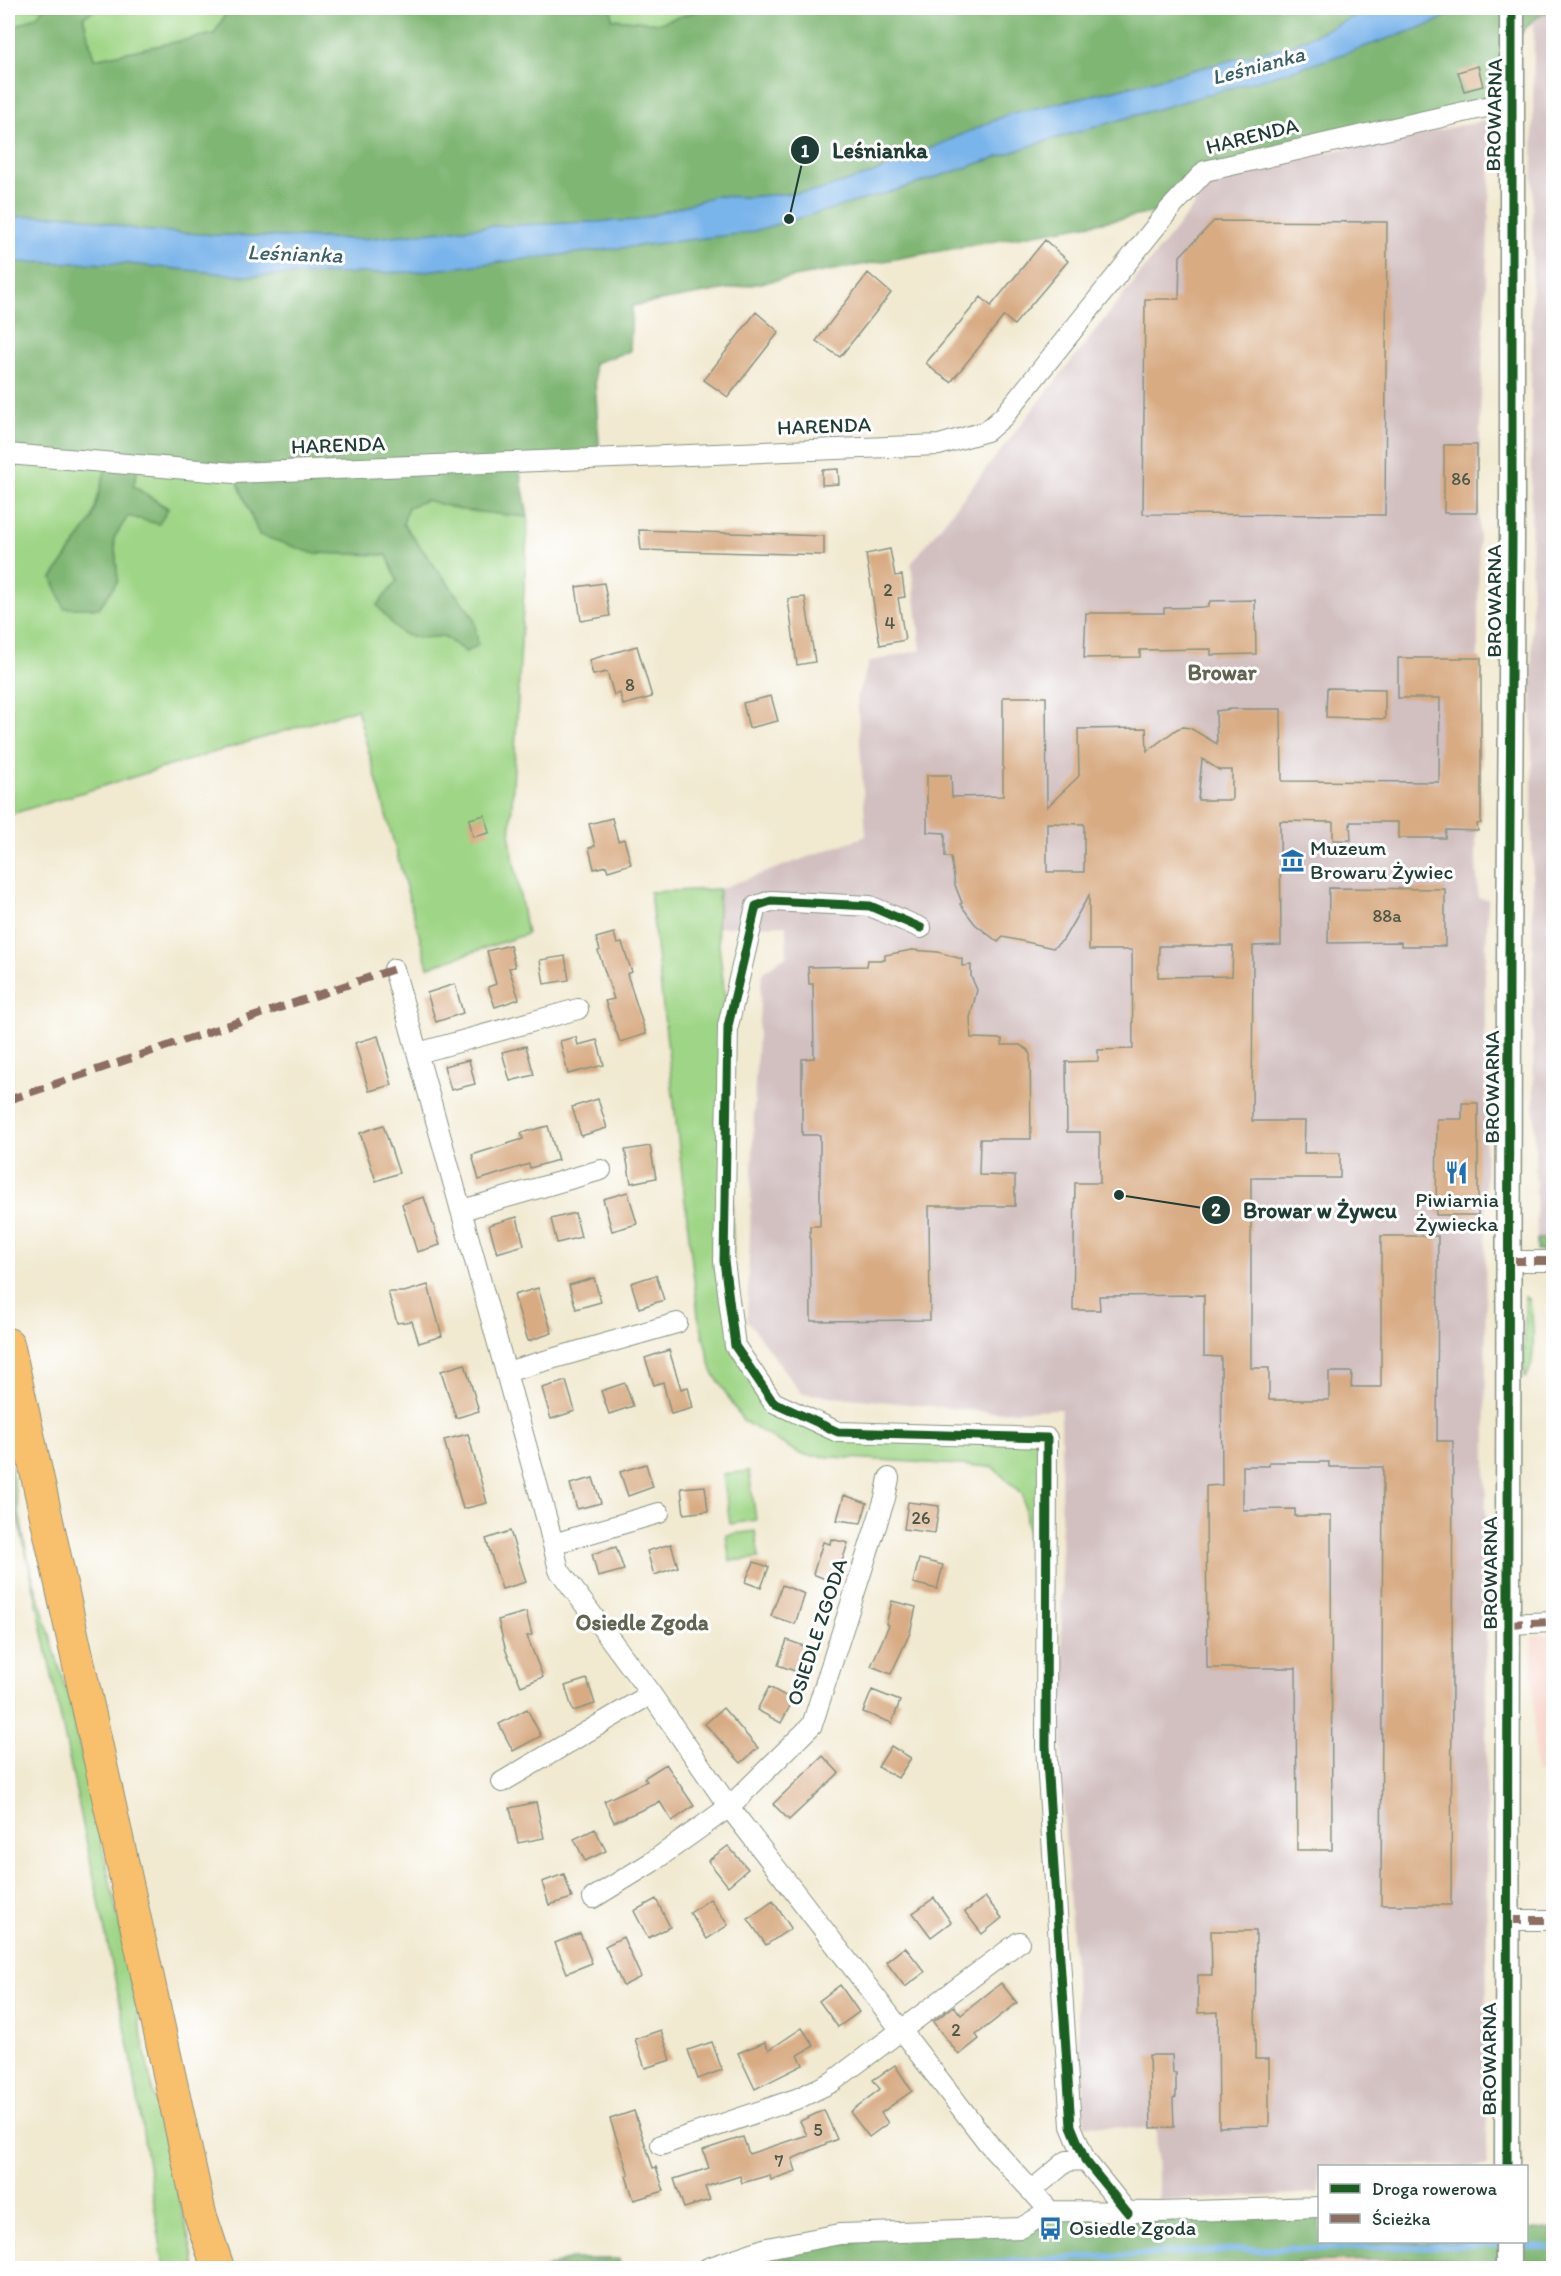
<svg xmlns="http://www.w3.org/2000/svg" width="1561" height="2276" font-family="Itim,sans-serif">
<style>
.built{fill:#f7d1c7}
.industrial{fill:#d2bfc0}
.green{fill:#9fd586;stroke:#5f895d;stroke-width:1.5}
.forest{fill:#7fb673;stroke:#4f7a54;stroke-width:1.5}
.water{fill:#79b4ea;stroke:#4c788f;stroke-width:1.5}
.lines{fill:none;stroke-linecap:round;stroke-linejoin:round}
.stream{stroke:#79b4ea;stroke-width:6}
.building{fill:#d8ab83;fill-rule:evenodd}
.minor-casing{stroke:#889382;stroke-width:22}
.tertiary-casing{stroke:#889382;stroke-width:27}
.trunk-casing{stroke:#889382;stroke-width:34}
.minor{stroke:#fff;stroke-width:20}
.tertiary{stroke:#fff;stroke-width:24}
.trunk{stroke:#f8bf6c;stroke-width:32}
.quiet{stroke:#8d6e63;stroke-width:8;stroke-dasharray:15 8;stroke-linecap:butt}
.cycleway-casing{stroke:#fff;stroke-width:13}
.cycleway{stroke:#1b5e20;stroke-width:9}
.labels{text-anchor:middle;stroke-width:6;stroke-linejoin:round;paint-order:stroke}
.number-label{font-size:18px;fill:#4d5848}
.street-label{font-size:21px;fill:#1f3d34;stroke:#fff}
.poi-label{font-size:21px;fill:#1f3d34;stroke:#fff;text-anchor:start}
.water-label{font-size:22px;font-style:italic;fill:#3a616b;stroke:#fff}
.neighbourhood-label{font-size:22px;font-weight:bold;fill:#606450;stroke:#fff}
.leader{fill:none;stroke:#1f3d34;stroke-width:2}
.callout-dot{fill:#1f3d34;stroke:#fff;stroke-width:2}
.mark-label{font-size:18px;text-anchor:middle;font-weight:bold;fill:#fff}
.callout-label{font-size:22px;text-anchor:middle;font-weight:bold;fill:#1f3d34;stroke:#fff;stroke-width:6;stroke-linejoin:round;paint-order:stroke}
</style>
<rect width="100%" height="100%" fill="#fff"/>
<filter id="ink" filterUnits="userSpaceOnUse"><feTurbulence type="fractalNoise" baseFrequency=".0167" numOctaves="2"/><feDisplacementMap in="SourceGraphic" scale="12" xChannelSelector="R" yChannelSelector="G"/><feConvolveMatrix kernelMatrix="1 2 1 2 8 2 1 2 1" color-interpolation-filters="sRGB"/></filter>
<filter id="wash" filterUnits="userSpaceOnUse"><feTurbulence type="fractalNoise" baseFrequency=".008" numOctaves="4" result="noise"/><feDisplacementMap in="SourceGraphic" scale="24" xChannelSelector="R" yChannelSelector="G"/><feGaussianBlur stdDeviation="1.35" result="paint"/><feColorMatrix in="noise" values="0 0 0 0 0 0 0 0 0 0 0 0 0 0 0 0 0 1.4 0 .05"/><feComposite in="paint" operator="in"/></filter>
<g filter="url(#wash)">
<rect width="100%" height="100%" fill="#f1e9d0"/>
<path class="built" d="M1532,1635H1553V1772L1535,1773Z
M1495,2257L1494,2268H1298V2262Z"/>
<path class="industrial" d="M1553,8V1239H1537L1533,1044L1531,403L1534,19Z
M1493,119L1480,417L1476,859L1478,898L1488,899L1485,977L1487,2166H1320L1319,2193L1159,2201L1156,2130L1085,2125L1062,1789L1061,1409L988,1412L801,1393L747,1320L755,1083L762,973L787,955L786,925L717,927L719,889L866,836L857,696L869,662L921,650L911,564L1219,174Z"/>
<path class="green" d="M8,8H44L36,17L8,30Z
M98,8H229L214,34L94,59L83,16Z
M612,8H707L660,23L612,19Z
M8,454L108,462L92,520L52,578L118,581L114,537L128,516L158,524L168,508L133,486L139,465L234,473L312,553L387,555L397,581L378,605C400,635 404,641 443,636L466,652L474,618L403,524L408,507L426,500L462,510L528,517L510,839L527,934L428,967L357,709L8,815Z
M719,889L717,927L728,1026L735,1346L773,1402L838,1432L1047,1438V1546L1030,1552L1023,1494L992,1467L802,1455L743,1421L712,1371L698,1315L650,892Z
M1525,1297L1529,1299C1533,1314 1538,1370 1524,1378Z
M8,1454L29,1565L70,1703L116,1908L153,2092L196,2268H164L131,2056L29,1565L8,1478Z
M749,1471L756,1520L730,1524L723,1474Z
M755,1531L759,1558L730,1561L726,1535Z"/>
<path class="forest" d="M44,8H98L83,17L94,59L214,34L229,8H612V19L660,23L707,8H1554L1534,19L1512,43V101L1205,171L1169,210L632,306L630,351L594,363L600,459L518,462L528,517L462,510L426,500L408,507L403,524L474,618L478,645L466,652L443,636C403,641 401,636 377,605L397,581L387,555L312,553L259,535L234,473L139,465L133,486L168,509L159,524L128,516L114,538L118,581L99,608H64L52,578L92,520L107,463L8,454V30L36,17Z
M1537,1239H1553V1251H1537Z
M1319,2203L1320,2242H1526L1527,2228L1554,2231L1553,2268H1488L1485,2265L1450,2258L1298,2262V2268H708L767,2248L1021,2228L1050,2211Z
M570,2259H619L621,2268H544Z"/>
<path class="water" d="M1373,8H1464L1431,24L1314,64L1043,142L901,189L747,233L417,272L245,276L128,264L8,262V217L73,215L138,230L217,235L362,239L493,226L637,220L715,196L746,197L817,191L871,174L1009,114L1115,90L1294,44Z"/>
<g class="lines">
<path class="stream" d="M1512,2245L1554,2248
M876,2268L1228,2250L1502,2245"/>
</g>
<g id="blocks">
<path class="building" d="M1478,66L1483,86L1464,91L1458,72Z
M1214,221L1387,222L1385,515L1143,514L1145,299H1179L1180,256Z
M1045,240L1068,261L1014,325L1004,316L951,382L937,373L926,363L981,297L991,306Z
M868,273L891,293L840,357L816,341Z
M756,312L779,332L728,397L704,380Z
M1444,445H1477V513H1444Z
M838,469L839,484L822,485V470Z
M639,530L824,536V555L641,550Z
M890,549L895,576L902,575L905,597L898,598L905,640L880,645L866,554Z
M604,583L610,616L581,621L576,587Z
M805,597L815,662L797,665L788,599Z
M1255,600L1256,654L1211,655V649L1140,650V657L1084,658L1086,613H1164V608L1208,607L1210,601Z
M637,646L652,697L623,705L620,693L614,695L607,672L593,675L589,660Z
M1398,658H1481V823L1477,824L1478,831L1446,830L1445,838H1398V822H1350L1351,840H1333V822L1280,821L1281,945L1253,946L1252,1121H1305L1304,1153H1340V1178H1251V1368H1269V1400H1329V1372H1352L1351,1387H1381V1236H1438L1437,1441H1453L1451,1905H1381L1383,1467H1329V1462H1269V1466H1243V1510L1295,1509V1516H1331L1332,1850H1297L1296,1668H1207L1206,1486L1222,1485L1221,1357L1204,1356V1295L1099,1296L1100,1310H1073L1075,1183H1100V1132H1067L1066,1062L1098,1061V1050L1133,1049L1132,950H1089V895L1063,940L1053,948L1003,937L998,942L975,924L960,904L962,903L955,885L951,857H945V833L927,832V775H951L952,797L1003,796V697H1046L1047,807L1079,776L1078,729L1146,728L1147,751L1177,729L1183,727L1190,728L1217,744L1216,711L1231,709H1281L1282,781L1439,782L1440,698H1398ZM1202,759L1219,770H1232V800H1198ZM1047,823L1084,824V872H1047ZM1159,946H1233L1232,976L1158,977Z
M1327,688L1385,689V719L1326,717Z
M771,696L778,721L749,728L743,703Z
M485,815L489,833L473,837L469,819Z
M612,818L618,841L624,839L631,864L608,871L606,866L594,869L589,848L595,846L589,824Z
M1329,888L1445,889V946H1401V942L1328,943Z
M614,933L617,944L622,943L632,972L627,974L646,1034L620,1042L605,1001L614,999L598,951L600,950L596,938Z
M510,945L515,967L509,968L519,999L495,1007L488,987L496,984L487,951Z
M912,950L938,952L962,959V966L971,965V976L977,990L970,1018L971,1038L1002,1039V1045H1020L1028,1050L1030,1055L1031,1139H980L979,1175L1015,1176V1206H929L930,1320L811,1321L810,1226H820V1135H802V1059L814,1058L813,984H809L808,967L867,966L868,960H885V955Z
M565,956L569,980L544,984L540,960Z
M455,984L463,1013L436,1022L427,993Z
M378,1036L392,1085L369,1091L355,1043Z
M576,1037L578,1045L597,1040L604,1065L568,1074L560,1041Z
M526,1046L534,1075L510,1081L502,1052Z
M469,1060L475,1084L451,1090L444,1066Z
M598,1099L607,1128L581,1136L572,1107Z
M1462,1103H1478V1215H1436L1437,1119H1462Z
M383,1125L399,1173L376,1181L360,1133Z
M548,1126L558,1160L530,1168L529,1164L479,1180L472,1155L523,1139L521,1133Z
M650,1146L656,1178L631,1183L625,1150Z
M628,1192L637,1224L612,1231L603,1199Z
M424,1197L440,1245L417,1252L402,1204Z
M575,1213L581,1237L557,1243L551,1219Z
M517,1217L524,1245L497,1253L489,1225Z
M656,1275L664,1300L639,1308L631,1283Z
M594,1278L601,1302L576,1309L569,1285Z
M428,1285L442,1336L419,1343L412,1321L397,1323L388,1292H404Z
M538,1288L552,1333L528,1341L514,1295Z
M669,1350L681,1389L688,1387L693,1408L671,1414L663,1382L654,1385L645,1358Z
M465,1364L479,1411L456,1418L441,1371Z
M566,1381L575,1411L551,1419L542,1388Z
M625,1383L633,1406L609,1414L601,1391Z
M468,1434L487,1503L463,1509L444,1440Z
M646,1464L653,1487L628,1496L620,1472Z
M593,1478L601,1503L577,1509L570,1484Z
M705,1486L708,1511L684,1514L681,1488Z
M844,1495L867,1503L861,1523L837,1520Z
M908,1502L939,1506L935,1533L904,1529Z
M510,1531L526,1582L502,1589L486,1539Z
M831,1539L848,1543L835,1583L813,1574L823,1542L830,1544Z
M671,1544L678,1567L654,1575L647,1551Z
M616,1547L624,1570L598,1577L592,1554Z
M919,1559L943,1565L937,1589L913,1583Z
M754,1562L769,1567L761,1588L745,1582Z
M782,1585L805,1594L795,1624L771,1616Z
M892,1601L916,1607L910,1633L891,1674L871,1666L889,1625L886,1624Z
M526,1612L532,1635L527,1636L543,1677L521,1686L506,1651L498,1620Z
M787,1640L812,1649L803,1674L778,1665Z
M587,1679L595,1704L573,1711L565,1686Z
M769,1687L793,1700L781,1723L757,1710Z
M872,1690L900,1701L892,1723L863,1712Z
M723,1708L758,1748L741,1763L705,1724Z
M527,1709L541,1736L513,1751L499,1724Z
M891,1746L911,1758L898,1778L878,1767Z
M823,1756L839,1773L789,1820L773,1804Z
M666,1764L694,1806L672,1821L660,1802L614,1822L604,1801L647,1781L644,1778Z
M536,1802L544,1838L518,1843L510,1808Z
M595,1829L606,1851L585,1861L574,1839Z
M728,1846L748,1869L728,1886L708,1861Z
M564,1874L572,1898L549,1905L542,1882Z
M985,1897L1002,1918L982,1934L965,1912Z
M934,1898L951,1922L931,1937L913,1913Z
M656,1899L670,1927L648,1938L634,1911Z
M710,1899L728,1925L707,1939L690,1913Z
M773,1901L791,1928L766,1945L748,1919Z
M1211,1931H1256L1255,2059H1269V2126L1219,2127L1218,2012L1198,2013V1975H1212Z
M580,1933L592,1963L567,1973L555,1943Z
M623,1937L641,1977L623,1986L605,1946Z
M905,1947L925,1972L905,1987L886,1962Z
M1001,1983L1017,2003L976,2035L979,2039L959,2055L933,2022L954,2006L961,2015Z
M840,1985L859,2012L838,2027L819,2001Z
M802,2028L814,2046L798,2055L803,2065L755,2089L738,2053L765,2042L769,2050Z
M661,2030L671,2060L645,2068L635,2039Z
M712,2042L722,2070L698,2079L688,2050Z
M1149,2055H1172L1173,2073H1176V2097L1173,2098L1174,2127L1151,2128Z
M895,2065L912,2091L881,2113L888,2123L869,2137L850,2112L880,2089L873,2080Z
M824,2110L837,2139L792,2159L796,2171L771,2180L770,2175L742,2183L740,2176L705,2187L710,2200L684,2208L674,2179L709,2168L703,2150L743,2137L749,2154L807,2135L800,2121Z
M634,2111L653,2168L656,2167L664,2191L634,2200L626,2176L629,2175L610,2119Z"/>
</g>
</g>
<g filter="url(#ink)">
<use href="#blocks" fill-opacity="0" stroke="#889382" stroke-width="1.5"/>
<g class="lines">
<defs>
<path id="minor" d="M8,454L234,473L939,445L987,431L1004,416L1169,210L1205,171L1512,101
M921,928L870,906L771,901L756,906L728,1026L724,1261L735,1346L773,1402L838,1432L1047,1438L1046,1746L1071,2126L1085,2160L1128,2213
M394,969L548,1524L559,1570L651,1694L729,1807L988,2143L1050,2211L1160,2212L1320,2207
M418,1053L578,1009
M462,1210L601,1170
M1510,1261H1554
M506,1372L677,1323
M553,1544L659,1513
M1508,1624L1554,1622
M502,1782L651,1694
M593,1898L652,1862L729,1807L812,1725L885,1498L889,1478
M1507,1920H1554
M661,2145L799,2098L832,2082L1019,1942
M1031,2191L1067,2161L1085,2160
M708,2268L767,2248L840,2234L1021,2228L1050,2211"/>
<path id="tertiary" d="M1507,2166L1509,966L1512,536V8
M1508,2242V2268"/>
<path id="trunk" d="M8,1344L200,2214L218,2268"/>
</defs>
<use href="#minor" class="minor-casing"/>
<use href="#tertiary" class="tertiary-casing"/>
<use href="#trunk" class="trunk-casing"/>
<use href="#minor" class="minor"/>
<use href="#tertiary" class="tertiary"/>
<use href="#trunk" class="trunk"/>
<path class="quiet" d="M8,1098H14L394,969
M1510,1261H1554
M1508,1624L1554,1622
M1507,1920H1554"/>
<defs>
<path id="cycleway" d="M921,928L870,906L771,901L756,906L728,1026L724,1261L735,1346L773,1402L838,1432L1047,1438L1046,1746L1071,2126L1085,2160L1128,2213
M1507,2166L1509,966L1512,536V8"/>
</defs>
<use href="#cycleway" class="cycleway-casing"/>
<use href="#cycleway" class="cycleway"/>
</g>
</g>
<defs>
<symbol id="museum-bare" viewBox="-9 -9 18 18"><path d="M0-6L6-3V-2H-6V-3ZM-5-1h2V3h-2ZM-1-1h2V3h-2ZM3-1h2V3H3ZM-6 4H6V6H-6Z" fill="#1f6fb2" stroke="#fff" stroke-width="2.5" paint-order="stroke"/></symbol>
<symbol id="restaurant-bare" viewBox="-9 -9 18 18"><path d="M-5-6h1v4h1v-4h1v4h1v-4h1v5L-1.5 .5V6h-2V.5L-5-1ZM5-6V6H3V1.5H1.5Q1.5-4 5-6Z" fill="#1f6fb2" stroke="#fff" stroke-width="2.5" paint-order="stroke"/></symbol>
<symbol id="bus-bare" viewBox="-9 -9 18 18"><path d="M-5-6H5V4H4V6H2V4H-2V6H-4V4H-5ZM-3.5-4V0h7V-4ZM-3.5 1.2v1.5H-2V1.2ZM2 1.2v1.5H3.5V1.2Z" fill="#1f6fb2" stroke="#fff" stroke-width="2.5" paint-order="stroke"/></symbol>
</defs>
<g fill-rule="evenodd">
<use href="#museum-bare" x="1276" y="844" width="33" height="33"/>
<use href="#restaurant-bare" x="1440" y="1156" width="33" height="33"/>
<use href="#bus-bare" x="1034" y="2212" width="33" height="33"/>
</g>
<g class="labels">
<g class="number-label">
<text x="1461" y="485">86</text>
<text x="888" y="596">2</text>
<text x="890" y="629">4</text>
<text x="630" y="691">8</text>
<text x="1387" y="922">88a</text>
<text x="921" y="1524">26</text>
<text x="956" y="2036">2</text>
<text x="818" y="2136">5</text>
<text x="779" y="2167">7</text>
</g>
<g class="street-label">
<text transform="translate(1494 115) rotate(-89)" y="7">BROWARNA</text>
<text transform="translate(1252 136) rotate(-14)" y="7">HARENDA</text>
<text transform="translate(824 426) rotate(-2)" y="7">HARENDA</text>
<text transform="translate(338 445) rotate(-2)" y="7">HARENDA</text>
<text transform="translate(1494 601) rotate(-90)" y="7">BROWARNA</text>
<text transform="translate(1492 1087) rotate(-90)" y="7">BROWARNA</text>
<text transform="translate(1490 1573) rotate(-90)" y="7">BROWARNA</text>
<text transform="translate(817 1632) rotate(-72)" y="7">OSIEDLE ZGODA</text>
<text transform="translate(1489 2059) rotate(-90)" y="7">BROWARNA</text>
</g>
<g class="poi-label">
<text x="1310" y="855">Muzeum<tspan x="1310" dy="24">Browaru Żywiec</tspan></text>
<text x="1457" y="1207" text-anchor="middle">Piwiarnia<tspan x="1457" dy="24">Żywiecka</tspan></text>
<text x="1069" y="2235">Osiedle Zgoda</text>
</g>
<g class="water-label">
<text transform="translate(1258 65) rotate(-15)" y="8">Leśnianka</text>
<text transform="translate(295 253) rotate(2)" y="8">Leśnianka</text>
</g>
<g class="neighbourhood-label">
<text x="1222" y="680">Browar</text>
<text x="642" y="1630">Osiedle Zgoda</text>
</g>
</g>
<path class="leader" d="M789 219L805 150M1119 1195L1216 1210"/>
<g class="callout-dot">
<circle cx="789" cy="219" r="6"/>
<circle cx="1119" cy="1195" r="6"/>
<circle cx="805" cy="150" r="15"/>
<circle cx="1216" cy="1210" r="15"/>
</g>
<g class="mark-label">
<text x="805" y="157">1</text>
<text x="1216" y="1216">2</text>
</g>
<g class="callout-label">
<text x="880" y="158">Leśnianka</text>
<text x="1320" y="1218">Browar w Żywcu</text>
</g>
<rect width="1561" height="2276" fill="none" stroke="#fff" stroke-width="30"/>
<rect x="1318" y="2165" width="210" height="78" fill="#ffffff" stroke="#a5b1ae" stroke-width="1.5"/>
<rect x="1330" y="2184" width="30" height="9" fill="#1b5e20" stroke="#a5b1ae" stroke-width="1.5"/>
<text x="1372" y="2195" font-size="18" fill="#1f3d34">Droga rowerowa</text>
<rect x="1330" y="2214" width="30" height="9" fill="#8d6e63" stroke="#a5b1ae" stroke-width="1.5"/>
<text x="1372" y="2225" font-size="18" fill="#1f3d34">Ścieżka</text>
</svg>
